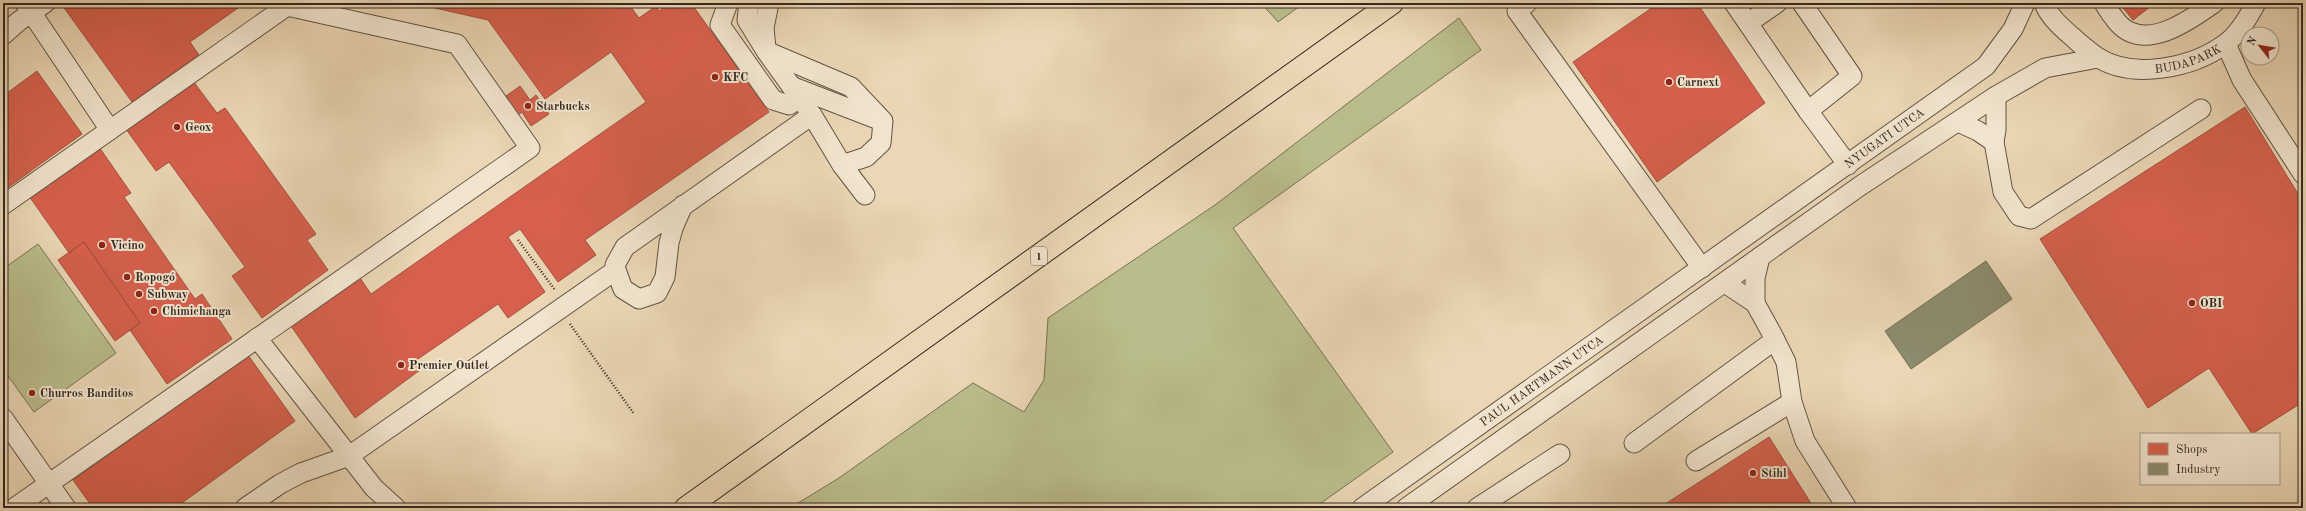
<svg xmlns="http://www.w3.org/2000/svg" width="2306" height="511" font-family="'Old Standard TT',serif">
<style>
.green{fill:#babd8b;stroke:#767256}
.shops{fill:#d6604d;stroke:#a54f40}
.industry{fill:#8c8c6e;stroke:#716e57}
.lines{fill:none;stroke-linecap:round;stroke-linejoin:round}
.minor-casing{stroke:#615446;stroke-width:21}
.major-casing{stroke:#332821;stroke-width:24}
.path{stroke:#332821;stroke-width:2.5;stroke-dasharray:1 2;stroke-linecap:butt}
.minor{stroke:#f2e5cf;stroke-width:19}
.major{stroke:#ebd7b5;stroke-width:22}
.poi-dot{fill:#8f2418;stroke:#f2e5cf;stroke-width:1.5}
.labels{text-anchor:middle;stroke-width:4;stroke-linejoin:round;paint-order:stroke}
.shield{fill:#f2e5cf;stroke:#6c6155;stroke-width:1}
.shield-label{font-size:11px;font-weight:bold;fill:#332821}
.street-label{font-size:12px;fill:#332821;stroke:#f2e5cf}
.poi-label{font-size:12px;font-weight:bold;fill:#332821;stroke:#f2e5cf;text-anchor:start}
</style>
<rect width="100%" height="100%" fill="#ebd7b5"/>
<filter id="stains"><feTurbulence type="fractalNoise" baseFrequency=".005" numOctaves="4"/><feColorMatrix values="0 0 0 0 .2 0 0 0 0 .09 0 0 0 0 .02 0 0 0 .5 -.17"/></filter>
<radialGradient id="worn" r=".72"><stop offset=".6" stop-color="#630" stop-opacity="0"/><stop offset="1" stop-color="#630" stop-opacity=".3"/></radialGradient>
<path class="green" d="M1261,3H1304L1278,22Z
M1459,18L1481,50L1233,228L1393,452L1314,508H790L839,478L973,383L1024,412L1044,380L1048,318L1215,205Z
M38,244L116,353L34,412L3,369V269Z"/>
<path class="shops" d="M65,3H245L190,42L199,55L132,102L62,5Z
M413,3H628L639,18L656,6L659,11L670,3H691L769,112L585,240L596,255L558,282L520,229L508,237L545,292L508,318L498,304L415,361L420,370L355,418L291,326L358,275L371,294L646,102L611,52L545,99L488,20Z
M1659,3H1697L1765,103L1657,182L1573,62Z
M2119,3H2155L2133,20Z
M37,71L82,134L3,191V96Z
M193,81L217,113L225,108L316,234L307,240L328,270L262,318L232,276L245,267L169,162L156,171L126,129Z
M520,86L530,100L536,95L549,114L531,126L522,112L518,115L506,96Z
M2245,107L2303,202V402L2252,434L2209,368L2148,408L2040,239Z
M99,147L131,193L124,197L195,299L202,294L232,339L167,384L130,330L140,323L84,242L69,253L29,196Z
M84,242L140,323L115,341L58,260Z
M248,355L295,421L175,508H93L73,480Z
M1769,437L1814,508H1659Z"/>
<path class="industry" d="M1986,261L2012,299L1911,369L1885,331Z"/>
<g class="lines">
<defs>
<g id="minor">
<path d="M25,3L110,130"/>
<path d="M728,3L720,25L773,100L789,105L800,97"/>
<path d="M749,3L747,20L766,51L812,115L842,165L865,195"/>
<path d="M1527,3L1517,11L1702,268"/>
<path d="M1734,3L1808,111L1848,165"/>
<path d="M1802,3L1852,76L1808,111"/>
<path id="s1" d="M2044,3C2050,19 2066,31 2078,42C2084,47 2091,53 2097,57C2133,80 2192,68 2225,44C2238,35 2248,18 2256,3"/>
<path d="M2104,3C2108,10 2113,17 2118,23C2145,53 2190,20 2214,3"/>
<path d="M1748,23L1777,3"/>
<path d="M3,35L19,21L45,3"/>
<path d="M2226,44L2242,80L2303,174"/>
<path d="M766,48L764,28L769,3"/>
<path d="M766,51L851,87L883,121L881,143L866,157L842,165"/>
<path d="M791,86L879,120"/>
<path d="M1996,96V130L1994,142L2003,192L2019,216L2031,219L2201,109"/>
<path d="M1958,122L1978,131L1994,142"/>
<path d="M3,205L287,6L457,44L530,148L14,508"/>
<path d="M683,205L673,228L669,243L665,277L657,293L639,299L623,289L616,270L615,265L625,247L812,115"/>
<path d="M1725,283L1755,303L1771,332L1786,362L1792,402L1805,441L1847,508"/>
<path d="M1755,303V278L1760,257"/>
<path d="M257,338L374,488L396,508"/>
<path d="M3,418L66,508"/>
<path d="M1634,443L1775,340"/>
<path d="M1696,461L1792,402"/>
<path d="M245,508L280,484L301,473L349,456L616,270"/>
<path id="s2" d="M1362,508L1986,66L2013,29L2025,3"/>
<path d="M1406,508L1860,186L1996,96L2045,68L2098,58"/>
<path d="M1477,508L1560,454"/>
</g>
<path id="major" d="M686,508L1392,3"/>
</defs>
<use href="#minor" class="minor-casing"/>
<use href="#major" class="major-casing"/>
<path class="path" d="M518,240L555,290
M570,324L634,414"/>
<use href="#minor" class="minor"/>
<use href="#major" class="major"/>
</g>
<g class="poi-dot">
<circle cx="715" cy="77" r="4"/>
<circle cx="1669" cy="82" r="4"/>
<circle cx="528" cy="106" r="4"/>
<circle cx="177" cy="127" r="4"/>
<circle cx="102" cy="245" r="4"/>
<circle cx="127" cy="277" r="4"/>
<circle cx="139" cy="294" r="4"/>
<circle cx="2192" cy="303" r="4"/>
<circle cx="154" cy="311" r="4"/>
<circle cx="401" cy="365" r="4"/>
<circle cx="32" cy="393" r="4"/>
<circle cx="1753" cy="473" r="4"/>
</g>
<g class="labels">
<rect class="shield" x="1031" y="247" width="16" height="18" rx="3"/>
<g class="shield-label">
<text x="1039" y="260">1</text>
</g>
<g class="street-label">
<text dy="4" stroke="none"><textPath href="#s1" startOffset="171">BUDAPARK</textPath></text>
<text dy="4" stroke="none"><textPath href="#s2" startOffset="640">NYUGATI UTCA</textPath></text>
<text dy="4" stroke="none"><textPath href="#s2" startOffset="220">PAUL HARTMANN UTCA</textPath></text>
</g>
<g class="poi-label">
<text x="723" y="81">KFC</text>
<text x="1677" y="86">Carnext</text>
<text x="536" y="110">Starbucks</text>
<text x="185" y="131">Geox</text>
<text x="110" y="249">Vicino</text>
<text x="135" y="281">Ropogó</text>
<text x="147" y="298">Subway</text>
<text x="2200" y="307">OBI</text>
<text x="162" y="315">Chimichanga</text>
<text x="409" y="369">Premier Outlet</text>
<text x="40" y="397">Churros Banditos</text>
<text x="1761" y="477">Stihl</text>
</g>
</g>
<rect width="2306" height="511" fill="none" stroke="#ebd7b5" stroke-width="16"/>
<rect x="4" y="4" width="2298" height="503" fill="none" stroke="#332821" stroke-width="2"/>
<rect x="8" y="8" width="2290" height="495" fill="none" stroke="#332821"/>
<rect x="2140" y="433" width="140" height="52" fill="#f2e5cf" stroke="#a69989"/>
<rect x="2148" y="443" width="20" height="12" fill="#d6604d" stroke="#a69989"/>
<text x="2176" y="453" font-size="12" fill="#332821">Shops</text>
<rect x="2148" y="463" width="20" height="12" fill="#8c8c6e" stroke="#a69989"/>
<text x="2176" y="473" font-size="12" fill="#332821">Industry</text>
<g transform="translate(2260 46) rotate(301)"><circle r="19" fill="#f2e5cf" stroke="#a69989"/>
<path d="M0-3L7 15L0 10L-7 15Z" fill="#8f2418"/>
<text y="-6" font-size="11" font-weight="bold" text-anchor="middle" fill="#332821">N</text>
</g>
<rect width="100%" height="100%" filter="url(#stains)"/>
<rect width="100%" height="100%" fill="url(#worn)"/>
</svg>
